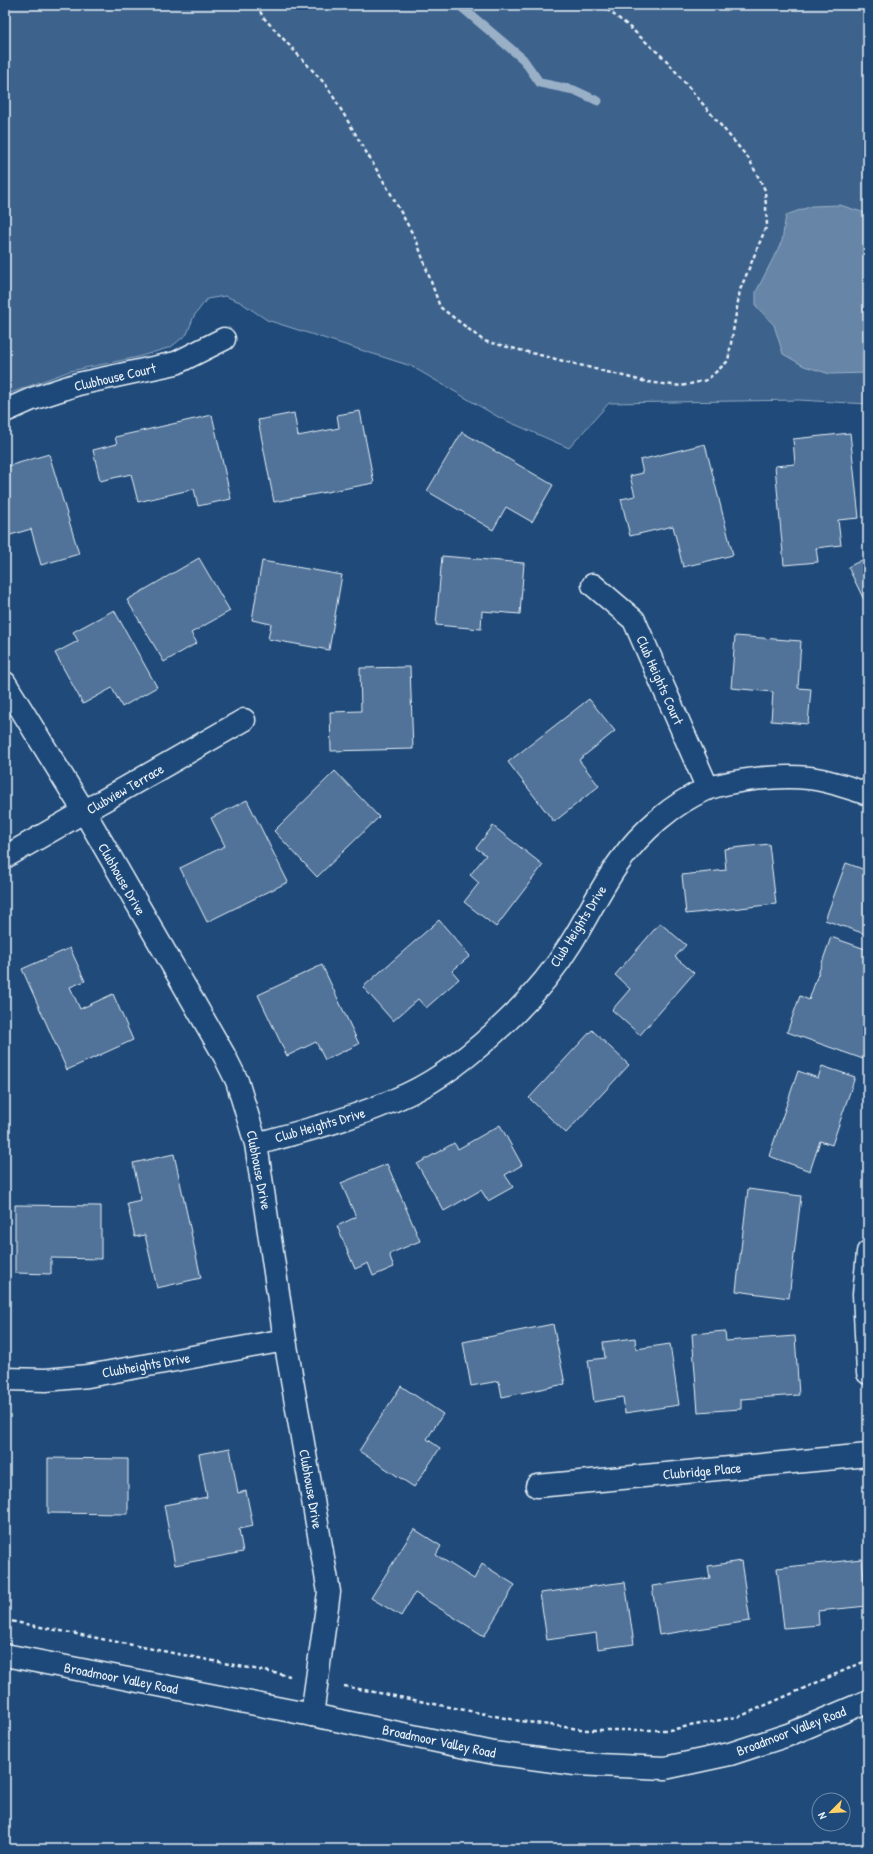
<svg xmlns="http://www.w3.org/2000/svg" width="873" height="1854" font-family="'Patrick Hand',sans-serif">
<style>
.green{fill:#3c628c;stroke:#92aac2}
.water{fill:#6685a7;stroke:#9ab0c7}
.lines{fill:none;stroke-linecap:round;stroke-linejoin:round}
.stream{stroke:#9ab0c7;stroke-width:9}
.building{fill:#517399;stroke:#e8f1f8}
.street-casing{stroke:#e8f1f8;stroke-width:25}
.secondary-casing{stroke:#e8f1f8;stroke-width:25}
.path{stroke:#e8f1f8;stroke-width:2.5;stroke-dasharray:4 3;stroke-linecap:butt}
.street{stroke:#1f4a7a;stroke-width:22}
.secondary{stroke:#1f4a7a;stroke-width:22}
.labels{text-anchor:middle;stroke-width:3.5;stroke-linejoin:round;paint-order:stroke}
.street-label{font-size:14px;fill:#e8f1f8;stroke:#1f4a7a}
</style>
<rect width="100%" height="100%" fill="#1f4a7a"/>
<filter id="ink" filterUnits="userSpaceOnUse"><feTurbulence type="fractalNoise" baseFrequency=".025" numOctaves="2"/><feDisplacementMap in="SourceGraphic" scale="8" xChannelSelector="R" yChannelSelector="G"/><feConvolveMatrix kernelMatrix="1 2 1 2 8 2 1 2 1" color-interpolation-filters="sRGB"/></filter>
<g filter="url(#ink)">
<path class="green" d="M5,5H868V404L799,400L609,403L569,448L500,418L411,366L267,320L240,302L225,296L207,299L194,316L187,334L171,347L138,357L70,371L5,395Z"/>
<path class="water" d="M840,205L868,214V373L830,374L804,366L783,354L774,325L756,306V292L782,241L786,215L812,206Z"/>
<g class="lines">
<path class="stream" d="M459,5L523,59L540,83L574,90L598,101"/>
</g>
<path class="building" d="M360,411L374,483L274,502L258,420L294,413L298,436L339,428L337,415Z
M212,415L231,499L198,506L194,489L138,502L131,474L100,481L93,450L117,444L115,437Z
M462,432L553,485L532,522L506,507L493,530L427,491Z
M850,433L859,518L838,520L841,545L816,548L818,562L784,565L775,466L795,464L793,439Z
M705,444L733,555L683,567L673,526L630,536L621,499L635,496L630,476L643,473L640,460Z
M49,454L79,554L41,565L31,529L7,536L5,529V467Z
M442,556L524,563L520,614L482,611L481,629L436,625Z
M868,557V608L848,567Z
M199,558L230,611L191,633L197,643L164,662L127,600Z
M262,561L342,575L329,650L268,639L271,624L252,620Z
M114,610L157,687L122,707L112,688L83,704L55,653L78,641L73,632Z
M735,636L801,641L798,688L811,689L808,724L771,721L773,692L731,688Z
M410,667L413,749L331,751L330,712L361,711L360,668Z
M589,699L615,731L579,760L599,786L554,822L508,762Z
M335,771L379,817L317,877L274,831Z
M247,800L288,882L207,922L180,868L225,846L211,818Z
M493,826L543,865L496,927L464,902L479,883L470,875L486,855L476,848Z
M769,844L776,904L686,914L682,875L726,870L724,849Z
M846,863L868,871V935L825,920Z
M439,920L470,956L452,971L459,979L426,1008L418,999L393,1021L363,987Z
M660,923L686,945L675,957L694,973L640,1035L612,1010L630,989L615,975Z
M831,937L868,950V1046L863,1059L787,1032L800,996L809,1000Z
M70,948L85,981L70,987L80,1009L113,994L133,1040L67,1070L22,969Z
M322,965L359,1044L325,1060L316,1042L287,1056L258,995Z
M592,1030L629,1065L566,1133L529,1098Z
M822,1066L855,1077L832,1145L820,1141L810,1171L769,1156L798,1071L818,1078Z
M500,1125L522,1165L505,1175L513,1187L488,1201L481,1190L444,1211L417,1164L454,1143L458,1149Z
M174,1154L201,1278L157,1288L145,1235L135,1237L127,1203L141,1200L133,1163Z
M387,1164L420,1241L389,1254L394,1267L373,1276L368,1263L355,1269L337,1226L356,1217L341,1183Z
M748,1189L801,1196L789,1298L736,1291Z
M15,1205L101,1206V1259L51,1258V1274L15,1273Z
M553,1324L565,1384L502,1397L499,1381L471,1386L463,1342Z
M725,1331L726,1341L795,1336L799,1395L741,1399V1409L698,1412L692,1334Z
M635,1338L636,1349L670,1344L679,1405L625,1413L623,1397L594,1402L588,1360L605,1358L603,1342Z
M401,1386L443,1414L427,1439L440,1448L414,1487L359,1451Z
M230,1448L238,1493L246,1491L253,1526L239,1529L243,1552L175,1565L164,1505L207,1497L199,1454Z
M48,1458L128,1459V1514L48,1513Z
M5,1477H8L5,1495Z
M414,1529L441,1546L436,1555L474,1579L482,1564L515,1585L484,1636L415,1593L401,1616L371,1598Z
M862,1559L867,1606L818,1611L819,1625L784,1628L777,1568Z
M741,1561L750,1621L659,1635L652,1586L710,1578L708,1566Z
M625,1582L634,1644L598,1649L596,1633L547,1640L540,1593Z"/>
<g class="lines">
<defs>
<path id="street" d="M5,411L32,399L78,384L176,363L224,339
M593,585L634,620L708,789
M5,683L85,813L224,1055L237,1081L256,1144L285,1340L329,1592L312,1715
M5,857L244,720
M256,1144C308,1130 359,1117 408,1094C445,1077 479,1048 508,1020C532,997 554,971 571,943C588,916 601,887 620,861C641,832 673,803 707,789C735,779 780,775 809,778C829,780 849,788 868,794
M868,1252L864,1294L868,1373
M5,1379L46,1380L88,1376L285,1340
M537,1486L868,1455"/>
<path id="secondary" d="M5,1655L312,1715L494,1753L575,1764L665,1768L730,1754L788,1735L868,1701"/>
</defs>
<use href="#street" class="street-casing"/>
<use href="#secondary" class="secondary-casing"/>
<path class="path" d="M257,5L263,17L327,86L391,194L417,242L440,307L484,341L647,382L681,386L707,380L728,361L740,290L767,225L765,190L749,159L666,60L626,24L601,5
M5,1620L290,1676
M344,1686L520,1721L587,1730H669L741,1716L868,1660"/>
<use href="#street" class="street"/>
<use href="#secondary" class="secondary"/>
</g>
</g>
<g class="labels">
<g class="street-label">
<text transform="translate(115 377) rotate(-13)" y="5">Clubhouse Court</text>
<text transform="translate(660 680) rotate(66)" y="5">Club Heights Court</text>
<text transform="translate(125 789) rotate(-30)" y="5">Clubview Terrace</text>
<text transform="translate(122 879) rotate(60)" y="5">Clubhouse Drive</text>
<text transform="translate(578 926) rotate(-58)" y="5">Club Heights Drive</text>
<text transform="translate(320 1125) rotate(-16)" y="5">Club Heights Drive</text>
<text transform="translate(259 1170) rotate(79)" y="5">Clubhouse Drive</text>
<text transform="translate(146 1365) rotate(-10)" y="5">Clubheights Drive</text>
<text transform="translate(702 1471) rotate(-5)" y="5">Clubridge Place</text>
<text transform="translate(311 1489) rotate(80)" y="5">Clubhouse Drive</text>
<text transform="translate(121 1678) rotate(11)" y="5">Broadmoor Valley Road</text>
<text transform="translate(791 1731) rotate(-21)" y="5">Broadmoor Valley Road</text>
<text transform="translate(439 1741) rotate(12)" y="5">Broadmoor Valley Road</text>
</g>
</g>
<rect width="873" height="1854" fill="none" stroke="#1f4a7a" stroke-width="20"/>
<rect x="10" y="10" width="853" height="1834" fill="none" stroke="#e8f1f8" stroke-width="1.5" filter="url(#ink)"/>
<g transform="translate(831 1812) rotate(246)"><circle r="19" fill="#1f4a7a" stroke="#6f8dac"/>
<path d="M0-3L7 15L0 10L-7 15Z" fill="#ffd166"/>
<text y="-6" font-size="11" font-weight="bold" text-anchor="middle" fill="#e8f1f8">N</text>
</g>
</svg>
